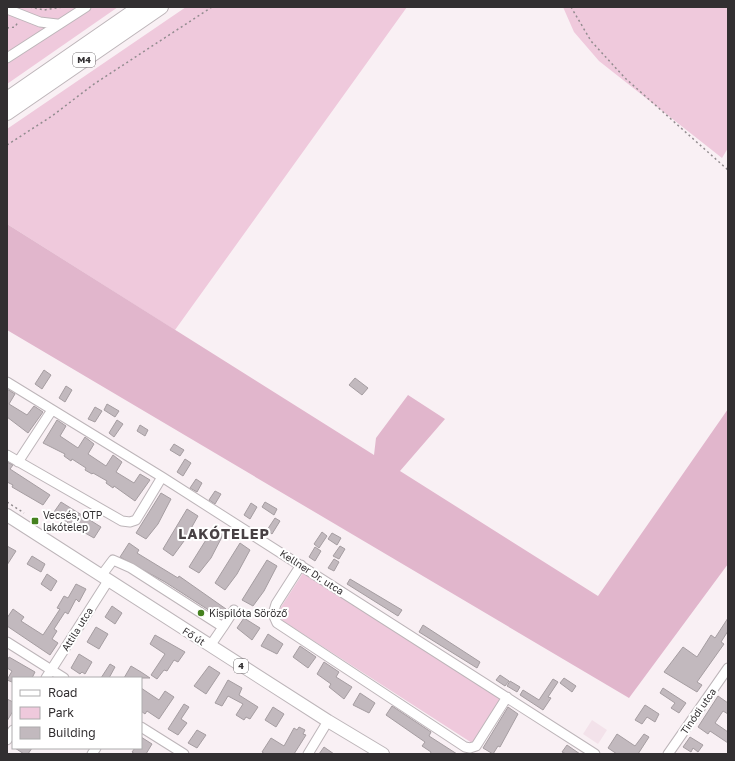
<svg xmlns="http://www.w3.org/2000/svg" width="735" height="761" font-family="'Golos Text',sans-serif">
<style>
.built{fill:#f3e2ea}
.green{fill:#efc9dc}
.forest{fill:#e1b6cc}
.building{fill:#c2b9be;stroke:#a59da1}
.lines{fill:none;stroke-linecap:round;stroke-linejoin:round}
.minor-casing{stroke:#bdb5b9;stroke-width:11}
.major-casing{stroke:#bdb5b9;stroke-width:14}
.highway-casing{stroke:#bdb5b9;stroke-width:16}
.path{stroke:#928c8f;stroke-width:1.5;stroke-dasharray:2 3;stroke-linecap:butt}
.minor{stroke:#fff;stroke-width:9}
.major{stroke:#fff;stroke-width:12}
.highway{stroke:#fff;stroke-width:14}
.poi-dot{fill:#45811f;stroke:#fff;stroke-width:1.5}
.labels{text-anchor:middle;stroke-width:4;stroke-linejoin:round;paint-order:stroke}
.shield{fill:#fff;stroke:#706d6f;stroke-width:1}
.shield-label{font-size:9px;font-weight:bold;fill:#322f31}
.poi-label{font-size:10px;fill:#322f31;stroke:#fff;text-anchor:start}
.street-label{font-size:10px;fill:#322f31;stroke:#fff}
.district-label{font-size:14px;font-weight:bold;letter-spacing:1px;fill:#484144;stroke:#fff}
</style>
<rect width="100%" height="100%" fill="#f9f0f4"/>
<path class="built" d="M592,720L607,730L598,744L583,734Z"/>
<path class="green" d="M7,7H118L7,84Z
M186,7H407L175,330L7,224V129Z
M563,7H728V148L722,158L599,61L574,32Z
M303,573L502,699L476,741L472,743L283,621L279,614L281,607Z"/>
<path class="forest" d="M7,224L374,455L376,438L408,395L445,419L400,471L598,596L728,409V564L629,698L7,330Z"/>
<path class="building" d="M44,370L51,375L42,389L35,384Z
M355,378L368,388L362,395L349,385Z
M66,386L72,390L65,402L59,398Z
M7,389L15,394L9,404L27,415L34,406L43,412L28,433L7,417Z
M107,404L119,411L115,417L104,410Z
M95,407L102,411L95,422L88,419Z
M57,420L66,426L60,436L78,448L85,437L94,444L88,454L106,466L113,455L122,462L116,472L134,483L140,474L150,480L135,501L114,486L113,488L106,483L107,481L93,473L92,474L85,470L86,468L72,459L71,461L64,456L65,454L43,443Z
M117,420L123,424L114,437L109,433Z
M140,425L148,430L145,436L137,431Z
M174,444L184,450L180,456L170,450Z
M185,459L191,463L183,476L177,472Z
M7,462L13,465L10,469L50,495L43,505L12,487L13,485L7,482Z
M196,479L202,483L197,492L190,488Z
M215,491L221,494L215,504L209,500Z
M161,493L171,499L158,524L146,539L136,533Z
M61,502L101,527L94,538L69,524L54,512Z
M265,502L277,509L274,515L262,507Z
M251,503L257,507L250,519L244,515Z
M187,509L198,516L184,541L173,556L163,549Z
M275,518L280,521L272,534L267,530Z
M214,527L224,533L211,558L199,573L189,567Z
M322,532L327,536L319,548L314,544Z
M332,533L341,538L337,545L328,539Z
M129,543L139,550L137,553L178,578L179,576L226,609L221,618L165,582L120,557Z
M240,543L250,550L237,574L225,590L215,583Z
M7,546L16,551L7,565Z
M340,546L345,549L339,559L333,556Z
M315,547L321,551L315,561L309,557Z
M32,556L45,564L41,572L27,564Z
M334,559L339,562L334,571L328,568Z
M267,560L277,566L264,591L253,606L242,600Z
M47,574L57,581L51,591L41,584Z
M350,579L402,610L398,616L347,584Z
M76,584L86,589L79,602L76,599L68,614L65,612L54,629L57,631L52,639L58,643L50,655L7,626V618L13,609L24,617L21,621L43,635L60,609L57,608L64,596L68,598Z
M112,606L122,613L115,624L105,617Z
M244,618L260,628L252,640L237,628Z
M728,618V631L721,642L724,644L697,682L702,685L697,692L664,672L683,647L697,657L711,635L715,638Z
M423,625L480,662L477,668L419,632Z
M96,627L108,634L99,649L87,642Z
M268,634L283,644L277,654L261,646Z
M155,635L185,652L178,662L174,660L167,671L164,670L157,679L151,675L165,654L150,644Z
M300,646L316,657L308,668L293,657Z
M79,654L92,662L85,674L82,672L80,674L71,668Z
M9,657L35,672L32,678H13L12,682L7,680L12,671L7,668V661Z
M324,662L339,672L336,677L352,687L344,699L329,687L331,684L317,674Z
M110,664L115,667L109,678H101Z
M131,666L141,672L150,678H124Z
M209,666L220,673L206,694L194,686Z
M500,675L509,681L505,686L496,680Z
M564,678L576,686L572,692L560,683Z
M553,679L558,682L548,697L551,698L543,710L520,695L523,690L539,700Z
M228,680L242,688L239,695L258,707L250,719L246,717L244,720L236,715L243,704L228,696L222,706L215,703Z
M510,681L520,687L517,692L507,686Z
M141,688L159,700L165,691L174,697L159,719L147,711L145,714L141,711Z
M663,688L686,703L679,713L671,708L675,703L660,693Z
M360,693L375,703L369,713L353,705Z
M718,696L728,703V714L723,711L715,723L728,732V743L710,731L708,734L698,727Z
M7,699L13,702V711L7,721Z
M184,704L189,707L181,719L187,723L178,735L168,729Z
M645,705L659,714L655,722L647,717L642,724L635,720Z
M392,706L431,732L429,736L457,754H430L431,752L422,746L425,742L386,715Z
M273,707L284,714L276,727L265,720Z
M508,707L518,714L500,747L498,746L493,754L483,748Z
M299,727L305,730L303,734L306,735L294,754H265L262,752L271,738L284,746L294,728L297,730Z
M197,730L206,735L197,748L188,743Z
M617,734L635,746L644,734L649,737L638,754H617L608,748Z
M141,737L152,744L146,754H135L132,752L135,748H141Z
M690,737L703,745L698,752L693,748L691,752L683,747Z
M567,745L580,754H566L562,752Z
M324,747L334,754H319Z
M15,748H32L28,754H24Z"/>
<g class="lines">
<defs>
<path id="minor" d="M7,9L40,22L57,24
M7,58L86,7
M7,382L162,477L595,754
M7,455L122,521L130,522L136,520L162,477
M18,462L52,410
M301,565L276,604L273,614L277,623L465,747L470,748L476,746L507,697
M101,576L113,560L131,568L223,627L210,646
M223,627L234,610
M7,642L64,678
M46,678L108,581
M141,727L184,754
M7,740L13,730
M92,754L96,748
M308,754L328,721
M668,754L728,668"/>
<path id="major" d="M7,515L328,721L383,754"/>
<path id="highway" d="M7,99L140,7
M7,113L161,7"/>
</defs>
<use href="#minor" class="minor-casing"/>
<use href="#major" class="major-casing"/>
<use href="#highway" class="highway-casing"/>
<path class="path" d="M30,7L44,10L63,7
M571,7L591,41L625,78L728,170
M7,28L15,27L18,22
M7,145L52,116L94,84L212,7
M7,502L24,513"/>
<use href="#minor" class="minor"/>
<use href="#major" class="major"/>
<use href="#highway" class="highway"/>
</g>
<g class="poi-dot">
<rect x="31" y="517" width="8" height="8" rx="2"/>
<circle cx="201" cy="613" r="4"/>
</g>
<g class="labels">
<g class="shield">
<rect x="73" y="53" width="22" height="14" rx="3"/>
<rect x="234" y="659" width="14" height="14" rx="3"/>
</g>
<g class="shield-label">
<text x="84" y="63">M4</text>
<text x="241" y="669">4</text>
</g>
<g class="poi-label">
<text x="43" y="519">Vecsés, OTP<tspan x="43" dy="12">lakótelep</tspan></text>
<text x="209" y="617">Kispilóta Söröző</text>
</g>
<g class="street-label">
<text transform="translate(312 572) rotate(33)" y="4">Kellner Dr. utca</text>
<text transform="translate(77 629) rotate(-58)" y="4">Attila utca</text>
<text transform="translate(194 636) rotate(33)" y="4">Fő út</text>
<text transform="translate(698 711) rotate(-55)" y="4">Tinódi utca</text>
</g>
<g class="district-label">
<text x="224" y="539">LAKÓTELEP</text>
</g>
</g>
<rect width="735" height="761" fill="none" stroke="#322f31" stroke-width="16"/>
<rect x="12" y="677" width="130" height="72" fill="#ffffff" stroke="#adacad"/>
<rect x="20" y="690" width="20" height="6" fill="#ffffff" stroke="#adacad"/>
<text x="48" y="697" font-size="12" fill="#322f31">Road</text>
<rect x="20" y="707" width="20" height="12" fill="#efc9dc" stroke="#adacad"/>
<text x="48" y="717" font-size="12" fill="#322f31">Park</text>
<rect x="20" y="727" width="20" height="12" fill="#c2b9be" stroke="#adacad"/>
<text x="48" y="737" font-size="12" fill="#322f31">Building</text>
</svg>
